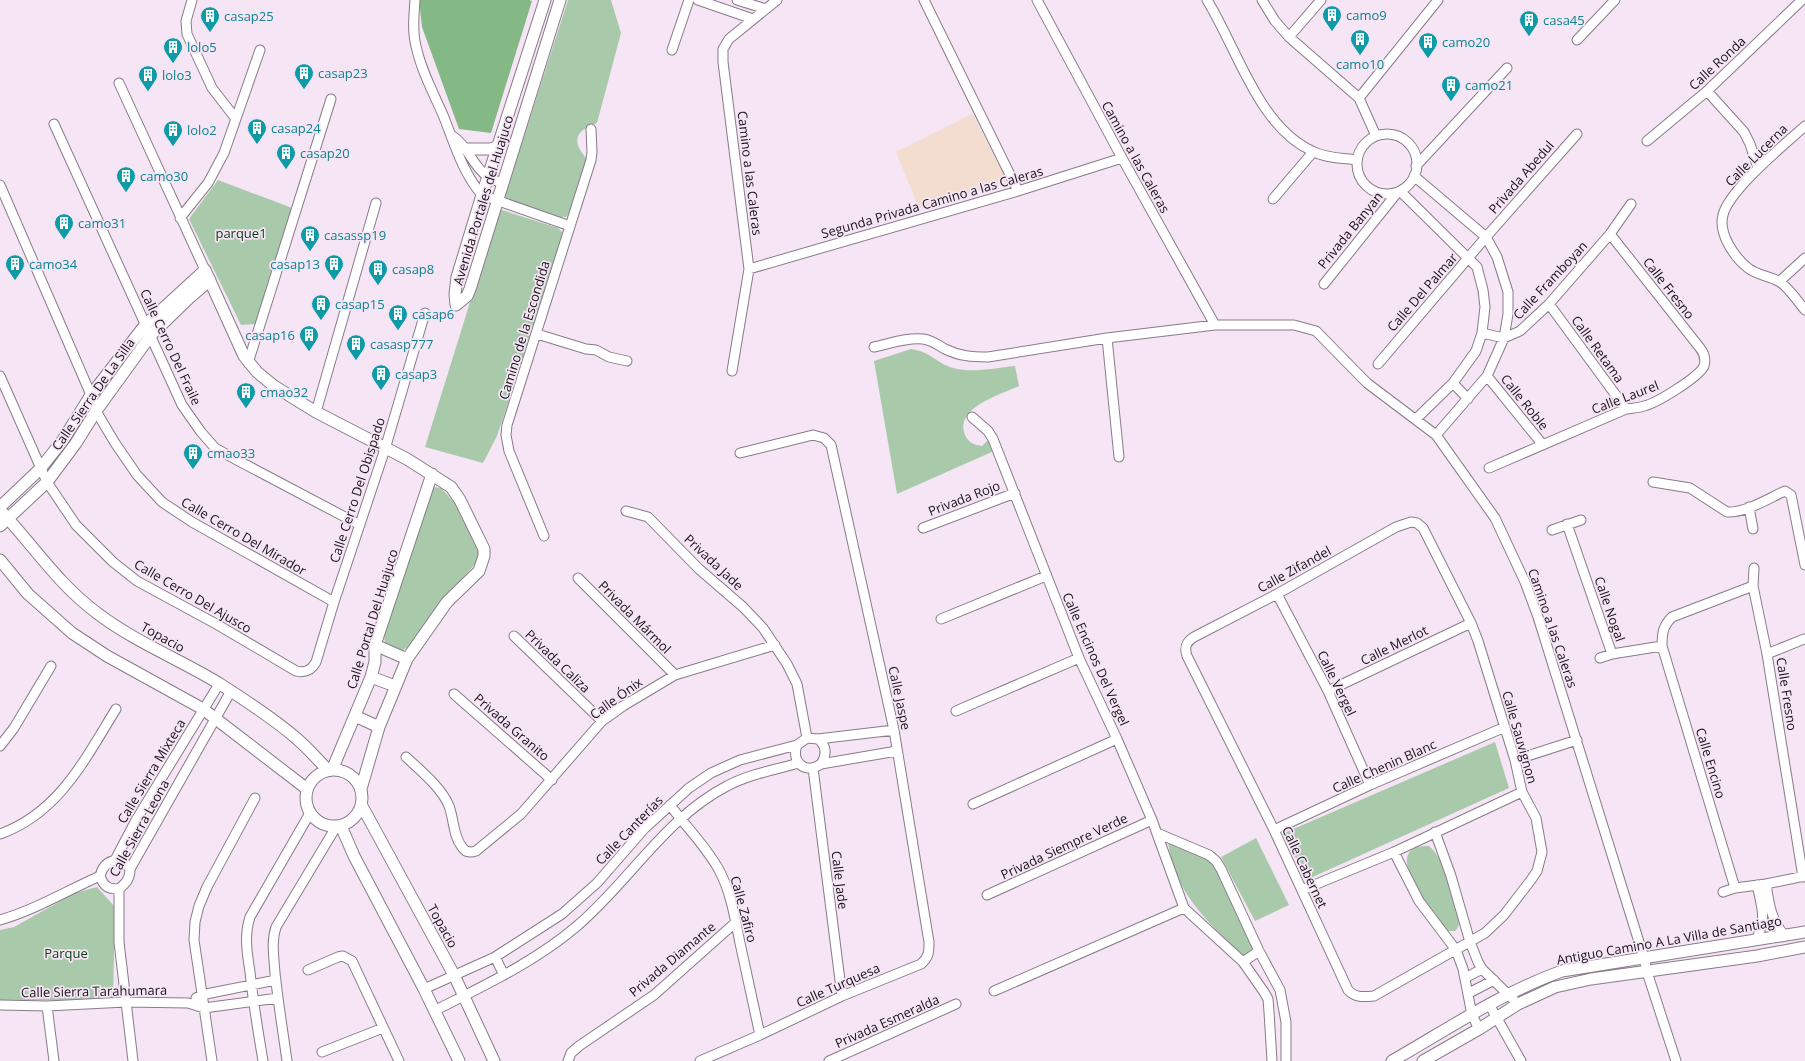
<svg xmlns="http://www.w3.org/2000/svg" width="1805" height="1061" font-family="'Open Sans',sans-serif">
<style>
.industrial{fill:#f2ddcf}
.green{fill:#a9caaa}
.forest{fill:#84b885}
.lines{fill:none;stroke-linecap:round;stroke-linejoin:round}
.minor-casing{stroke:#897b89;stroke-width:11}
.tertiary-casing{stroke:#897b89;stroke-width:13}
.minor{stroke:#fff;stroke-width:9}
.tertiary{stroke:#fff;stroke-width:11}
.labels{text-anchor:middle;stroke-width:3.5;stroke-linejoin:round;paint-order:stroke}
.culture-label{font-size:13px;fill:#0d838f;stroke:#f5e5f5;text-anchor:start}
.street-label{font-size:13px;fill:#191419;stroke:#f5e5f5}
.park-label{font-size:13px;fill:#054110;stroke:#f5e5f5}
</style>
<rect width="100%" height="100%" fill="#f5e5f5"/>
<path class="industrial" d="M972,114L1008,181L919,208L896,152Z"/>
<path class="green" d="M568,0H611L621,33L597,123C575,131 571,141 587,159L569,213L566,217H560L507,199L505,195Z
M218,180L292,208L255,324L241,325L189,219Z
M499,209L558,228L562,232V239L497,436L483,463L425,447Z
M911,349C931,352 934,361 950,367C970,374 994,368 1015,366L1019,386C1001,394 957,407 964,432C967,442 973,445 982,446L987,441H990L994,451L897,494L874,361Z
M434,487L441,488L459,508L479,551V557L476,563L436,608L408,647L401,651L385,644L384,635L432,489Z
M1495,742L1509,788L1306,880L1284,833Z
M1256,838L1289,905L1255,921L1221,857Z
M1168,842C1185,848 1204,853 1216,868L1253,947L1252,951L1246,956H1243C1208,922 1175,894 1168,842Z
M1428,846C1442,851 1458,908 1459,923C1459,927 1457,929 1455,931H1447C1435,915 1376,845 1428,846Z
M97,887L115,907L113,999L0,1001V930L14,927L75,893Z"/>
<path class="forest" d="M419,0H529L532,1L491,133L459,129L422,27Z"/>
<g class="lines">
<defs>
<path id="minor" d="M192,0L186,21L187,34L212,88L236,119
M415,0C414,15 412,31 416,46C421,70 433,92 443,115C454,142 462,172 482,195L570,226
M698,0L753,19
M737,0L766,9
M924,0L1018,191
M1037,0L1122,158L1215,325
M1207,0C1237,48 1258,126 1312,151C1325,158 1342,158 1357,160
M1262,0L1275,21L1289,37L1359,98L1376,136
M1289,37L1321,0
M1577,40L1615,0
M672,50L689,0
M119,83L205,270
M1707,91L1744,132L1750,144L1758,168
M1359,98L1438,0
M54,124L182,405L201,432L215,448L235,459L360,525
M1805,126C1785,144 1729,190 1723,215C1718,233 1734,257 1748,268C1757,275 1768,276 1778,281C1786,284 1799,303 1805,310
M1357 164a30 30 0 1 1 60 0a30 30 0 1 1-60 0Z
M451,135C468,145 472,166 488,177C492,180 498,181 502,183
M1647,141L1707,91L1802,0
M1416,166L1507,68
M1414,176L1486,237L1497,257L1508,292V314L1504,338L1487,376L1436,435
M0,185L91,395L96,411L115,443L137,475L162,502L192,522L334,602
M1400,191L1477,267L1483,290L1485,307L1482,333L1476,351L1453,383L1416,419
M1273,199L1313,152
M180,218L208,183L224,153L260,50
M749,269L1018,191L1122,158
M1780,281L1805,258
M1324,284L1397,193
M1549,304L1626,409
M1482,333L1504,338L1520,331L1549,304L1610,234L1631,204
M537,334L586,349L596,350L609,357L627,361
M1107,338L1119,457
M874,347C889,344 907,337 923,339C932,340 938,345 945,349C959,356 972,357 988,357L1107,338L1215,325H1294L1316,331L1367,383L1436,435L1495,518L1525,582L1538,617L1644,958L1647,972L1676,1061
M248,363L331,99
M1378,364L1486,237L1577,134
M732,371L749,269L723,62V49L729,39L777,0
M0,376L47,482L76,525L113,562L137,581L218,625L296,671C305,673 311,671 316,662L334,602L385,449L425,313
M1487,376L1543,445
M1453,383L1468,399
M316,412L376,203
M972,417L988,431L993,439L1079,658L1117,739L1152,820L1184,908L1243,962L1264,992L1268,999L1269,1012L1272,1061
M1489,468L1626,409C1632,408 1639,408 1644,406C1657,403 1699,377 1704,366C1706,359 1704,353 1700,348L1610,234
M1653,482L1690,488L1727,512C1746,513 1769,498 1785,491L1791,495L1805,565
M1749,507L1753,529
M626,511L648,517L699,569L743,607L763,628L787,664L797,684L807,738
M1411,522L1417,523L1423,528L1471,623L1478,641L1515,760L1522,792L1536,818L1542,852L1537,871L1531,880L1504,915L1485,933L1374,996C1364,997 1355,998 1348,990L1274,830L1187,656C1184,647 1186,642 1194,637L1277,594L1396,527Z
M1567,524L1612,654
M923,528L1015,493
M1552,530L1581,520
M544,536L509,451L506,435L507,425L591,160L592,152L591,129
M1754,568L1753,586L1767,654L1803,877
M578,578L675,675
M1277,594L1328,691L1370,785
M941,619L1046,576
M514,636L602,721
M1767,654L1804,639
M1600,658L1612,654L1662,646
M1328,691L1471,623
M454,694L552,780
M956,711L1079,658
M818,739C827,746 827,755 821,764
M797,745C791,762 805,775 821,764L897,751
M0,746L14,728L51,666
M406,757C420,770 442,788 449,806C454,819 453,836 462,847C465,852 470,853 476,851L521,814L602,721L623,706L675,675L775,645
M1515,760L1577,740
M813,768L842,996
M973,804L1117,739
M670,805C686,827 706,846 719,870C731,892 735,919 740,943C747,974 753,1004 760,1035
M1274,830L1370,785L1505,727
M1435,832L1451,876L1470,942L1478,962L1482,969L1518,1004
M1157,833L1209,855L1216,861L1221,869L1259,951L1280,990L1286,1022V1061
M0,834C59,813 85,759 116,709
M1394,852L1419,901L1456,950L1463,969L1472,1015L1479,1029
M115,860L136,820L219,684
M100,876C104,860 120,854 130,869
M100,876C104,887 108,889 119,889
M1766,884C1769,903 1771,920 1784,935
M1735,888L1662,646C1662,633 1663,626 1672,617L1753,586
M1302,890L1394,852L1522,792
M1723,892L1735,888L1766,884L1805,876
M987,895L1152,820
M0,920C35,910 66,891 100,876
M1756,940C1767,919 1762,908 1757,885
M495,957L504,975
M1243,962L1259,951
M308,970L338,957L343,956L352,961L399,1061
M1465,978L1482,969
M424,989L495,957L562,914L597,883L644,829L689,788L711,773L740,760L797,745L807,738L818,739L894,730
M994,991L1184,908
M1469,993L1494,980
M196,998L201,995L276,980
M1489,1004L1521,1061
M0,1005L47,1006L126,1002L188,1003L204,1008L278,998
M47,1006L54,1061
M434,1011C483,986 535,962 577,926C629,882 665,818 727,786C749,774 775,770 799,763
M322,1052L383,1028
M133,1061L119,942V889C126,883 130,879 130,869L231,691
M212,1061L194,940L195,922L199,906L207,887L255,798
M263,1061C258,1031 253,1002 250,972C247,953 244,935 250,917L310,813
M287,1061C283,1032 278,1002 275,973C274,957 271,942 276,927L336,827
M568,1061L571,1053L579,1046L654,995L736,922
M700,1061L760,1035L842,996L921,964C929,957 929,952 929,942L894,730L831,445L824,438L813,435L740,453
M829,1061L956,1004"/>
<path id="tertiary" d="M545,0L482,195L457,277L455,294L456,305L467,296L470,289L560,0
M467,149H491L499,146
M0,507L40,469L63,440L91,395L145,325L205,270L244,356L257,372L274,386L316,412L407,459L451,487L460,500L484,549V556L479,571L447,602L407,659L379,727L361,789
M0,510C33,545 58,584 97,613C135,642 179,659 220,684C245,700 274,719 296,738C308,748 318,760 328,770
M0,526L47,482L76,443L96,411L151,335L189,298L210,280
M0,560L28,594L72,633L107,656L203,709L307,789
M375,645L407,659
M371,677L395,686
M355,716L379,727
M306 798a28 28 0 1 1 56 0a28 28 0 1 1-56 0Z
M332,770L371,677L375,662V645L432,474
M362,806L454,975L494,1061
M341,826L354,856L424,989L459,1061
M1392,1061C1448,1029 1501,993 1562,971L1805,932
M1423,1061L1479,1029L1518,1004L1555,987L1591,979L1757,956L1805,947"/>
</defs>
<use href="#minor" class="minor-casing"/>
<use href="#tertiary" class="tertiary-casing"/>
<use href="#minor" class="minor"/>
<use href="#tertiary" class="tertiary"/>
</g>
<defs>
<symbol id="building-pin" viewBox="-11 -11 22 30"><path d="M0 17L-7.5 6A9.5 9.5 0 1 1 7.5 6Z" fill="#0f9aa8" stroke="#f5e5f5"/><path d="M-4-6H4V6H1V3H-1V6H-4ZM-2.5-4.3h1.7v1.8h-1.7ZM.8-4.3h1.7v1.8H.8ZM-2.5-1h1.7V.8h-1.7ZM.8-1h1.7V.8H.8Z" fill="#fff"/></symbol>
</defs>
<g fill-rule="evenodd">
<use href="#building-pin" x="1321" y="4" width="22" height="30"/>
<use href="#building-pin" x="199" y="5" width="22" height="30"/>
<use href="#building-pin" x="1518" y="9" width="22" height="30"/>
<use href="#building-pin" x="1349" y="28" width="22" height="30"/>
<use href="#building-pin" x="1417" y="31" width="22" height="30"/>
<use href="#building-pin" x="162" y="36" width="22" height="30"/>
<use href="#building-pin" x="293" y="62" width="22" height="30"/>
<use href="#building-pin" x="137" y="64" width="22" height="30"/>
<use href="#building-pin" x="1440" y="74" width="22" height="30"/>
<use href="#building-pin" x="246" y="117" width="22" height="30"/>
<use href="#building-pin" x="162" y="119" width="22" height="30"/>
<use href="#building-pin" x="275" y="142" width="22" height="30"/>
<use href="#building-pin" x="115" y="165" width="22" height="30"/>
<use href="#building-pin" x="53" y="212" width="22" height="30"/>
<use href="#building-pin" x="299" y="224" width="22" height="30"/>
<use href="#building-pin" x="4" y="253" width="22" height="30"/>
<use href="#building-pin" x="323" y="253" width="22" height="30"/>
<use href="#building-pin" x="367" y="258" width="22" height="30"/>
<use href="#building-pin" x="310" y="293" width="22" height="30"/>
<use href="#building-pin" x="387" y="303" width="22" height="30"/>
<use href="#building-pin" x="298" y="324" width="22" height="30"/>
<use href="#building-pin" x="345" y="333" width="22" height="30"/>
<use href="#building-pin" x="370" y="363" width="22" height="30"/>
<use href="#building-pin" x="235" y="381" width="22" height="30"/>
<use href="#building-pin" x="182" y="442" width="22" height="30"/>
</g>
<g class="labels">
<g class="culture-label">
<text x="1346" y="20">camo9</text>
<text x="224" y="21">casap25</text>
<text x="1543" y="25">casa45</text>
<text x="1442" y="47">camo20</text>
<text x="187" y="52">lolo5</text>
<text x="1360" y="69" text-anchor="middle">camo10</text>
<text x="318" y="78">casap23</text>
<text x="162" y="80">lolo3</text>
<text x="1465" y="90">camo21</text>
<text x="271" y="133">casap24</text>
<text x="187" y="135">lolo2</text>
<text x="300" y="158">casap20</text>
<text x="140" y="181">camo30</text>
<text x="78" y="228">camo31</text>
<text x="324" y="240">casassp19</text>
<text x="29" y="269">camo34</text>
<text x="320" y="269" text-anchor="end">casap13</text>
<text x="392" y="274">casap8</text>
<text x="335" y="309">casap15</text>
<text x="412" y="319">casap6</text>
<text x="295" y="340" text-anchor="end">casap16</text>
<text x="370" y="349">casasp777</text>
<text x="395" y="379">casap3</text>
<text x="260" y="397">cmao32</text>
<text x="207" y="458">cmao33</text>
</g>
<g class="street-label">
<text transform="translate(1717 63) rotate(-43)" y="5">Calle Ronda</text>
<text transform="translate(1756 155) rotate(-45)" y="5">Calle Lucerna</text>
<text transform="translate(1136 157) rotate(61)" y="5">Camino a las Caleras</text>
<text transform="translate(750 173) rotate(83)" y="5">Camino a las Caleras</text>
<text transform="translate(1521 177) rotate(-49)" y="5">Privada Abedul</text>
<text transform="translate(483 200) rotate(-73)" y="5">Avenida Portales del Huajuco</text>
<text transform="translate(932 202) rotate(-16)" y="5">Segunda Privada Camino a las Caleras</text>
<text transform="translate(1350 230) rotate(-51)" y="5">Privada Banyan</text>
<text transform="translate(1550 280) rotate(-47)" y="5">Calle Framboyan</text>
<text transform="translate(1669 288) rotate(52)" y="5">Calle Fresno</text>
<text transform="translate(1422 292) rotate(-49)" y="5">Calle Del Palmar</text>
<text transform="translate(524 330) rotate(-73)" y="5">Camino de la Escondida</text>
<text transform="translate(171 347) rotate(65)" y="5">Calle Cerro Del Fraile</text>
<text transform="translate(1598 349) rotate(54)" y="5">Calle Retama</text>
<text transform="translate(93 394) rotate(-55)" y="5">Calle Sierra De La Silla</text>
<text transform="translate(1625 397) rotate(-21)" y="5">Calle Laurel</text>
<text transform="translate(1525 402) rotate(51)" y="5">Calle Roble</text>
<text transform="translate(357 490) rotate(-72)" y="5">Calle Cerro Del Obispado</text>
<text transform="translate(964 498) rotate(-21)" y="5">Privada Rojo</text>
<text transform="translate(244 536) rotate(30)" y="5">Calle Cerro Del Mirador</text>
<text transform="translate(714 562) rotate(43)" y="5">Privada Jade</text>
<text transform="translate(1294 569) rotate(-29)" y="5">Calle Zifandel</text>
<text transform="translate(193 596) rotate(30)" y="5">Calle Cerro Del Ajusco</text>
<text transform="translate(1610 609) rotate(71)" y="5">Calle Nogal</text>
<text transform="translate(635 617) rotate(45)" y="5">Privada Mármol</text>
<text transform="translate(372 619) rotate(-73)" y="5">Calle Portal Del Huajuco</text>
<text transform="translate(1553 628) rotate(71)" y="5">Camino a las Caleras</text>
<text transform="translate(163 637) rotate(29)" y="5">Topacio</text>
<text transform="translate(1394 645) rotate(-26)" y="5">Calle Merlot</text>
<text transform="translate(1096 659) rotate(66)" y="5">Calle Encinos Del Vergel</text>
<text transform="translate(558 661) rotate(44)" y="5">Privada Caliza</text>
<text transform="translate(1337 683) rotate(64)" y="5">Calle Vergel</text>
<text transform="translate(1787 694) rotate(81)" y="5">Calle Fresno</text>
<text transform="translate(616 698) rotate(-36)" y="5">Calle Ónix</text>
<text transform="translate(900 698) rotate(78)" y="5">Calle Jaspe</text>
<text transform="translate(512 727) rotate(41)" y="5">Privada Granito</text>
<text transform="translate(1520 737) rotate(74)" y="5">Calle Sauvignon</text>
<text transform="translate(1711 763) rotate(73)" y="5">Calle Encino</text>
<text transform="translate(1384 766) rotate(-24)" y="5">Calle Chenin Blanc</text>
<text transform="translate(151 771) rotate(-59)" y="5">Calle Sierra Mixteca</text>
<text transform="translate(139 828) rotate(-61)" y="5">Calle Sierra Leona</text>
<text transform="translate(629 830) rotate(-46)" y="5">Calle Canterías</text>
<text transform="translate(1064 846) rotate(-25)" y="5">Privada Siempre Verde</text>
<text transform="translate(1305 867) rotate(65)" y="5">Calle Cabernet</text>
<text transform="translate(840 880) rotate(83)" y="5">Calle Jade</text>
<text transform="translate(744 909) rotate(75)" y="5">Calle Zafiro</text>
<text transform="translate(443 926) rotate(61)" y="5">Topacio</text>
<text transform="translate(1669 940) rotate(-10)" y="5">Antiguo Camino A La Villa de Santiago</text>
<text transform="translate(672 959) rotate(-40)" y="5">Privada Diamante</text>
<text transform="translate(838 985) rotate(-24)" y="5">Calle Turquesa</text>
<text transform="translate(94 991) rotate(-1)" y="5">Calle Sierra Tarahumara</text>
<text transform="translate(887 1021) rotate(-24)" y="5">Privada Esmeralda</text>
</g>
<g class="park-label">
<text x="241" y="238">parque1</text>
<text x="66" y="958">Parque</text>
</g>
</g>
</svg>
